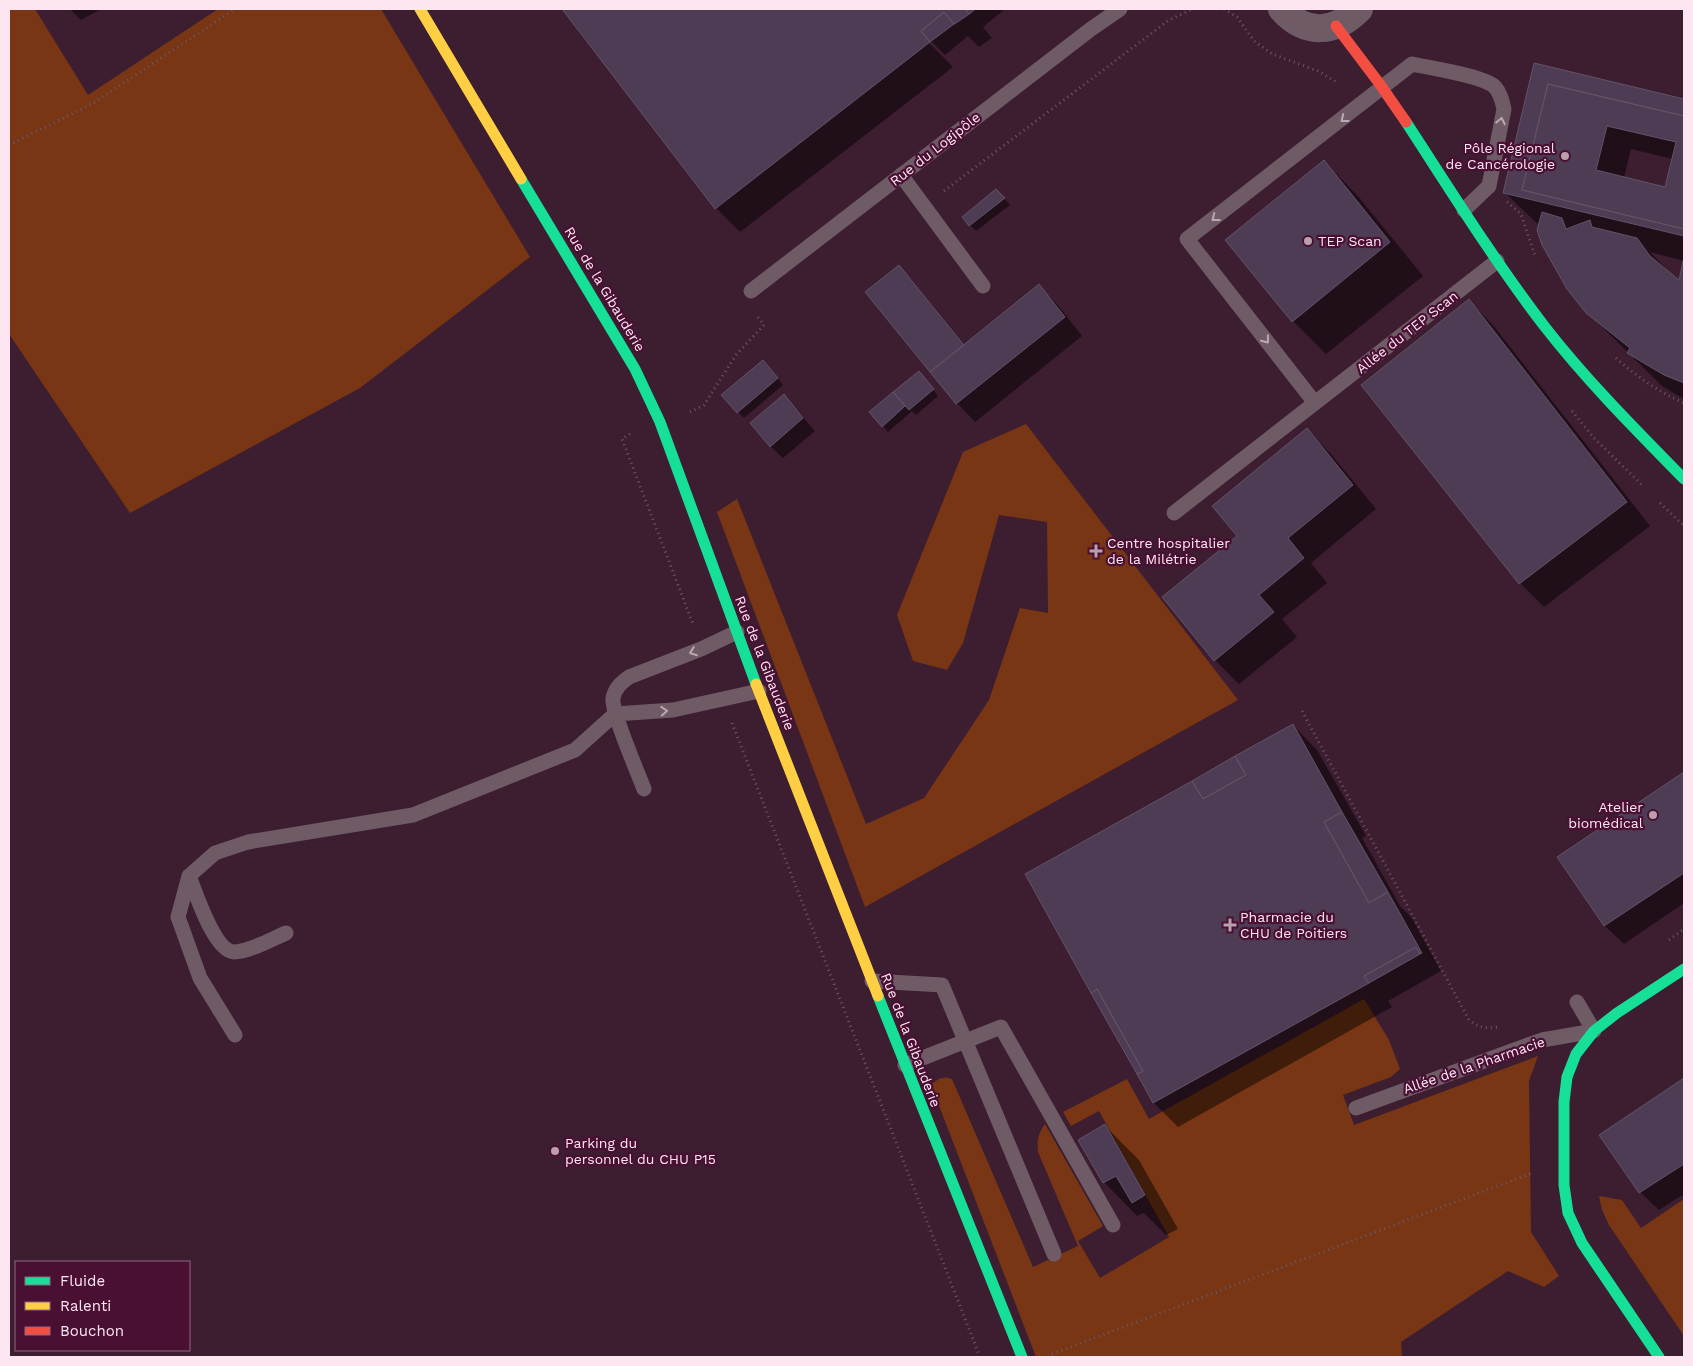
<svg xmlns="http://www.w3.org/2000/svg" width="1693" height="1366" font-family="'Work Sans',sans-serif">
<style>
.green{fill:#783615}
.shadow{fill:#0007;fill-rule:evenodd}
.building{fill:#4d3c54;stroke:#625368;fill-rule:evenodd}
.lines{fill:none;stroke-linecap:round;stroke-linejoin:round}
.path{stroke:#6c5863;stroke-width:3;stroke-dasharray:1 4;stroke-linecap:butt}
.lane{stroke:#6e5b66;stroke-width:15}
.street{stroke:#6e5b66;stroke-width:28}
.fast{stroke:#16e098;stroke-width:11}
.slow{stroke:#ffcf43;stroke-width:11}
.jam{stroke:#f24e42;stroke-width:11}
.oneway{stroke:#bda7b2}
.poi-dot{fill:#baa0ad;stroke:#4a1034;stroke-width:2}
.labels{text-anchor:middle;stroke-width:4.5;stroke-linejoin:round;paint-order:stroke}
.poi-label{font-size:14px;fill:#fde6f1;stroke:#4a1034;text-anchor:start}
.street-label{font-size:14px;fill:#fde6f1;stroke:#4a1034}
</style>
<rect width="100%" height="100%" fill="#3d1d30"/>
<path class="green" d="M9,9H35L88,95L218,9H381L530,257L360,388L130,513L9,334Z
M1026,424L1238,700L865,907L717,512L737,499L866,824L924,798L989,700L1020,608L1048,613L1047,522L999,515L963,643L947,670L913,661L897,615L963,452Z
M1364,999L1389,1040L1400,1069L1391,1077L1343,1095L1354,1125L1538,1056L1529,1081L1531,1232L1559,1276L1544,1287L1508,1271L1401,1342L1402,1357H1036L931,1085C938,1079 942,1076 952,1079L1033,1267L1078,1246L1038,1152C1037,1140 1038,1134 1045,1124L1103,1226L1078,1241L1100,1278L1169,1237L1099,1111L1071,1126L1063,1112L1127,1079L1149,1119Z
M1599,1196L1622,1200L1641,1228L1684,1199V1336L1609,1225L1602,1210Z"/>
<path class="shadow" d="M70,9H101L81,20Z
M564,9H1005L983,27L992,38L979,47L968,36L945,55L931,41H927L953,67L740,232L716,208ZM973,9L975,11L955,25L953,23Z
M1535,65L1684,100V261L1650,252L1679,282L1684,262V399L1662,386L1587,312L1540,226L1504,192ZM1631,149L1673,159L1666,188L1624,178Z
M1324,161L1357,195L1423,276L1326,354L1293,321Z
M1002,196L1010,205L976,231L970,225Z
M899,267L911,279L965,345L1039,286L1057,304L1082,336L975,422L957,403Z
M1469,301L1493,325L1650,526L1544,607L1520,583Z
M769,367L783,385L744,418L738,412Z
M919,372L938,396L916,415L912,411L888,432L871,412Z
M784,396L815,431L783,458L770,446Z
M1307,430L1331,454L1376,509L1311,563L1327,583L1282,619L1297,637L1239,684L1215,660L1164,597L1238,537Z
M1293,725L1317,750L1366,836L1362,838L1400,906L1412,918L1441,971L1388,1001L1392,1007L1178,1127L1154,1103L1092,992Z
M1684,774V903L1624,944L1605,926L1559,858Z
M1684,1079V1194L1659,1210L1640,1192L1601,1135Z
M1105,1126L1139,1160L1178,1229L1166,1235L1144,1213L1137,1216L1104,1182Z"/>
<path class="building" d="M562,9H965L969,14L954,24L944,12L921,31L930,42L715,209Z
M965,9H975L969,14Z
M944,12L954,24L930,42L921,31Z
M1534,63L1684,99V116L1548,84L1522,190L1684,229V236L1503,193Z
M1548,84L1684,116V229L1522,190ZM1607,126L1676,142L1665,187L1596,170Z
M1324,160L1390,242L1292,322L1225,240Z
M996,189L1005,198L969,226L962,217Z
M1542,212L1562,218L1566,229L1590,220L1592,227L1637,238L1650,256L1679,280L1684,257V383L1664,375L1627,353L1630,348L1586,313L1567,289L1542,245L1537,230Z
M899,265L964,345L930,372L865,292Z
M1039,284L1065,317L956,404L930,372Z
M1469,299L1627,502L1519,584L1361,385Z
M763,360L778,378L737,413L721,395Z
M919,371L934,389L909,410L893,392Z
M893,392L905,406L882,427L869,412Z
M784,394L803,418L770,447L750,423Z
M1307,428L1353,485L1288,538L1304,558L1259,595L1274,612L1214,661L1162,597L1237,536L1212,506Z
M1293,724L1342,812L1324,822L1369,903L1388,892L1422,953L1420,954L1416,947L1364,976L1369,983L1153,1103L1137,1074L1143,1071L1097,989L1091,993L1025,874L1192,781L1203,799L1246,775L1235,756Z
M1235,756L1246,775L1203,799L1192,781Z
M1684,772V873L1604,926L1557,857Z
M1342,812L1388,892L1369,903L1324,822Z
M1416,947L1420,954L1369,983L1364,976Z
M1097,989L1143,1071L1137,1074L1091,993Z
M1684,1078V1164L1639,1193L1599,1135Z
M1105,1124L1145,1195L1132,1203L1116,1176L1103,1183L1078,1140Z"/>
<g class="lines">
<path class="path" d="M1224,9L1237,17L1254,41L1272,54L1318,71L1338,83
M9,145L92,104L235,9
M944,191L1169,20L1193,9
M1507,202L1521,214L1535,256
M1616,358C1637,377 1659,392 1684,403
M1572,411L1594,438L1642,485
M690,412L704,405L736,355L764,325L756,315
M630,434L622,439L693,624
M1660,503L1684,526
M1302,711L1469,1020C1478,1027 1485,1029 1497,1027
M732,723L980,1357
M1669,940L1684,929
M1052,1354L1532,1173"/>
<path class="lane" d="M901,175L983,286
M751,291L1091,29L1120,9
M1315,403L1187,239L1412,64C1430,68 1484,76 1495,87C1501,94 1502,101 1504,109L1489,186L1464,210
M1174,513L1497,261
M644,789C638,773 611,711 613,698C615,688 621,683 629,677L701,649L737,632
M189,876C196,893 214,951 234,952C249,952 272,939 286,933
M872,981L942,985L1054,1254
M235,1035L200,978L178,917L189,876L215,853L248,842L413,815L575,750L615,714L673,710L759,691
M905,1065L1001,1027L1113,1225
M1356,1108L1542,1040L1594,1031L1577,1002"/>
<path class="street" d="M1282,9C1306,36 1335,33 1359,9"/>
<path class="fast" d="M1406,122C1451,191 1495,262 1545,327C1587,381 1636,430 1684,479
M521,179L635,369L660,422L756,684
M878,996L1022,1357
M1659,1357L1582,1243L1568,1213L1564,1185V1102L1567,1077L1576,1054L1594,1031L1617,1013L1684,969"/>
<path class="slow" d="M420,9L521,179
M756,684L878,996"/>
<path class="jam" d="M1336,26L1379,83L1406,122"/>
</g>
<defs><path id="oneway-chevron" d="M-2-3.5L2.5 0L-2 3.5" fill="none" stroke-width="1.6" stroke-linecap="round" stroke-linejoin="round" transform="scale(1.25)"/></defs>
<g class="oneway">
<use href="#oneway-chevron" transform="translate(1344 119) rotate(142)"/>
<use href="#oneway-chevron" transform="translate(1501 121) rotate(-79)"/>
<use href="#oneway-chevron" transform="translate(1215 218) rotate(142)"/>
<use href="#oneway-chevron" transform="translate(1266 340) rotate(52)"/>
<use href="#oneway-chevron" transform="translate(693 652) rotate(159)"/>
<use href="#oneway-chevron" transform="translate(664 711) rotate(-4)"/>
</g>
<g class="poi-dot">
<circle cx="1565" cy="156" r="5"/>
<circle cx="1308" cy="241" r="5"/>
<path d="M1093.5 543.5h5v5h5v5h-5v5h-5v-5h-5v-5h5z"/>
<circle cx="1653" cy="815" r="5"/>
<path d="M1227.5 917.5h5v5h5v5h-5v5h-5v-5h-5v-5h5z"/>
<circle cx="555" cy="1151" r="5"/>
</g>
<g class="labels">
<g class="poi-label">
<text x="1555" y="153" text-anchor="end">Pôle Régional<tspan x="1555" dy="16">de Cancérologie</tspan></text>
<text x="1318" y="246">TEP Scan</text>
<text x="1107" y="548">Centre hospitalier<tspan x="1107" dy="16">de la Milétrie</tspan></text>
<text x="1643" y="812" text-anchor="end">Atelier<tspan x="1643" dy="16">biomédical</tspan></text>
<text x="1240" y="922">Pharmacie du<tspan x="1240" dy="16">CHU de Poitiers</tspan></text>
<text x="565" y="1148">Parking du<tspan x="565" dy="16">personnel du CHU P15</tspan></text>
</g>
<g class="street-label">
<text transform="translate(935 149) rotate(-38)" y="5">Rue du Logipôle</text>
<text transform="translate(605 289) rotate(59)" y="5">Rue de la Gibauderie</text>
<text transform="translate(1407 332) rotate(-38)" y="5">Allée du TEP Scan</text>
<text transform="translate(765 663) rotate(69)" y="5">Rue de la Gibauderie</text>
<text transform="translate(911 1040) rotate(69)" y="5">Rue de la Gibauderie</text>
<text transform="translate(1474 1065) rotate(-19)" y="5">Allée de la Pharmacie</text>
</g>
</g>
<rect width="1693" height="1366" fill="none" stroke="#fde6f1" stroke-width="20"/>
<rect x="15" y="1261" width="175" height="90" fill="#4a1034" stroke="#926680"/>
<rect x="25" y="1277" width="25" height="8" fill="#16e098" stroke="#926680"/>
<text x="60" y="1286" font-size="15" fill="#fde6f1">Fluide</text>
<rect x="25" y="1302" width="25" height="8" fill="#ffcf43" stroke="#926680"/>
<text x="60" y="1311" font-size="15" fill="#fde6f1">Ralenti</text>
<rect x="25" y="1327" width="25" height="8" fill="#f24e42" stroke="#926680"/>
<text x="60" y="1336" font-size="15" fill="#fde6f1">Bouchon</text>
</svg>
